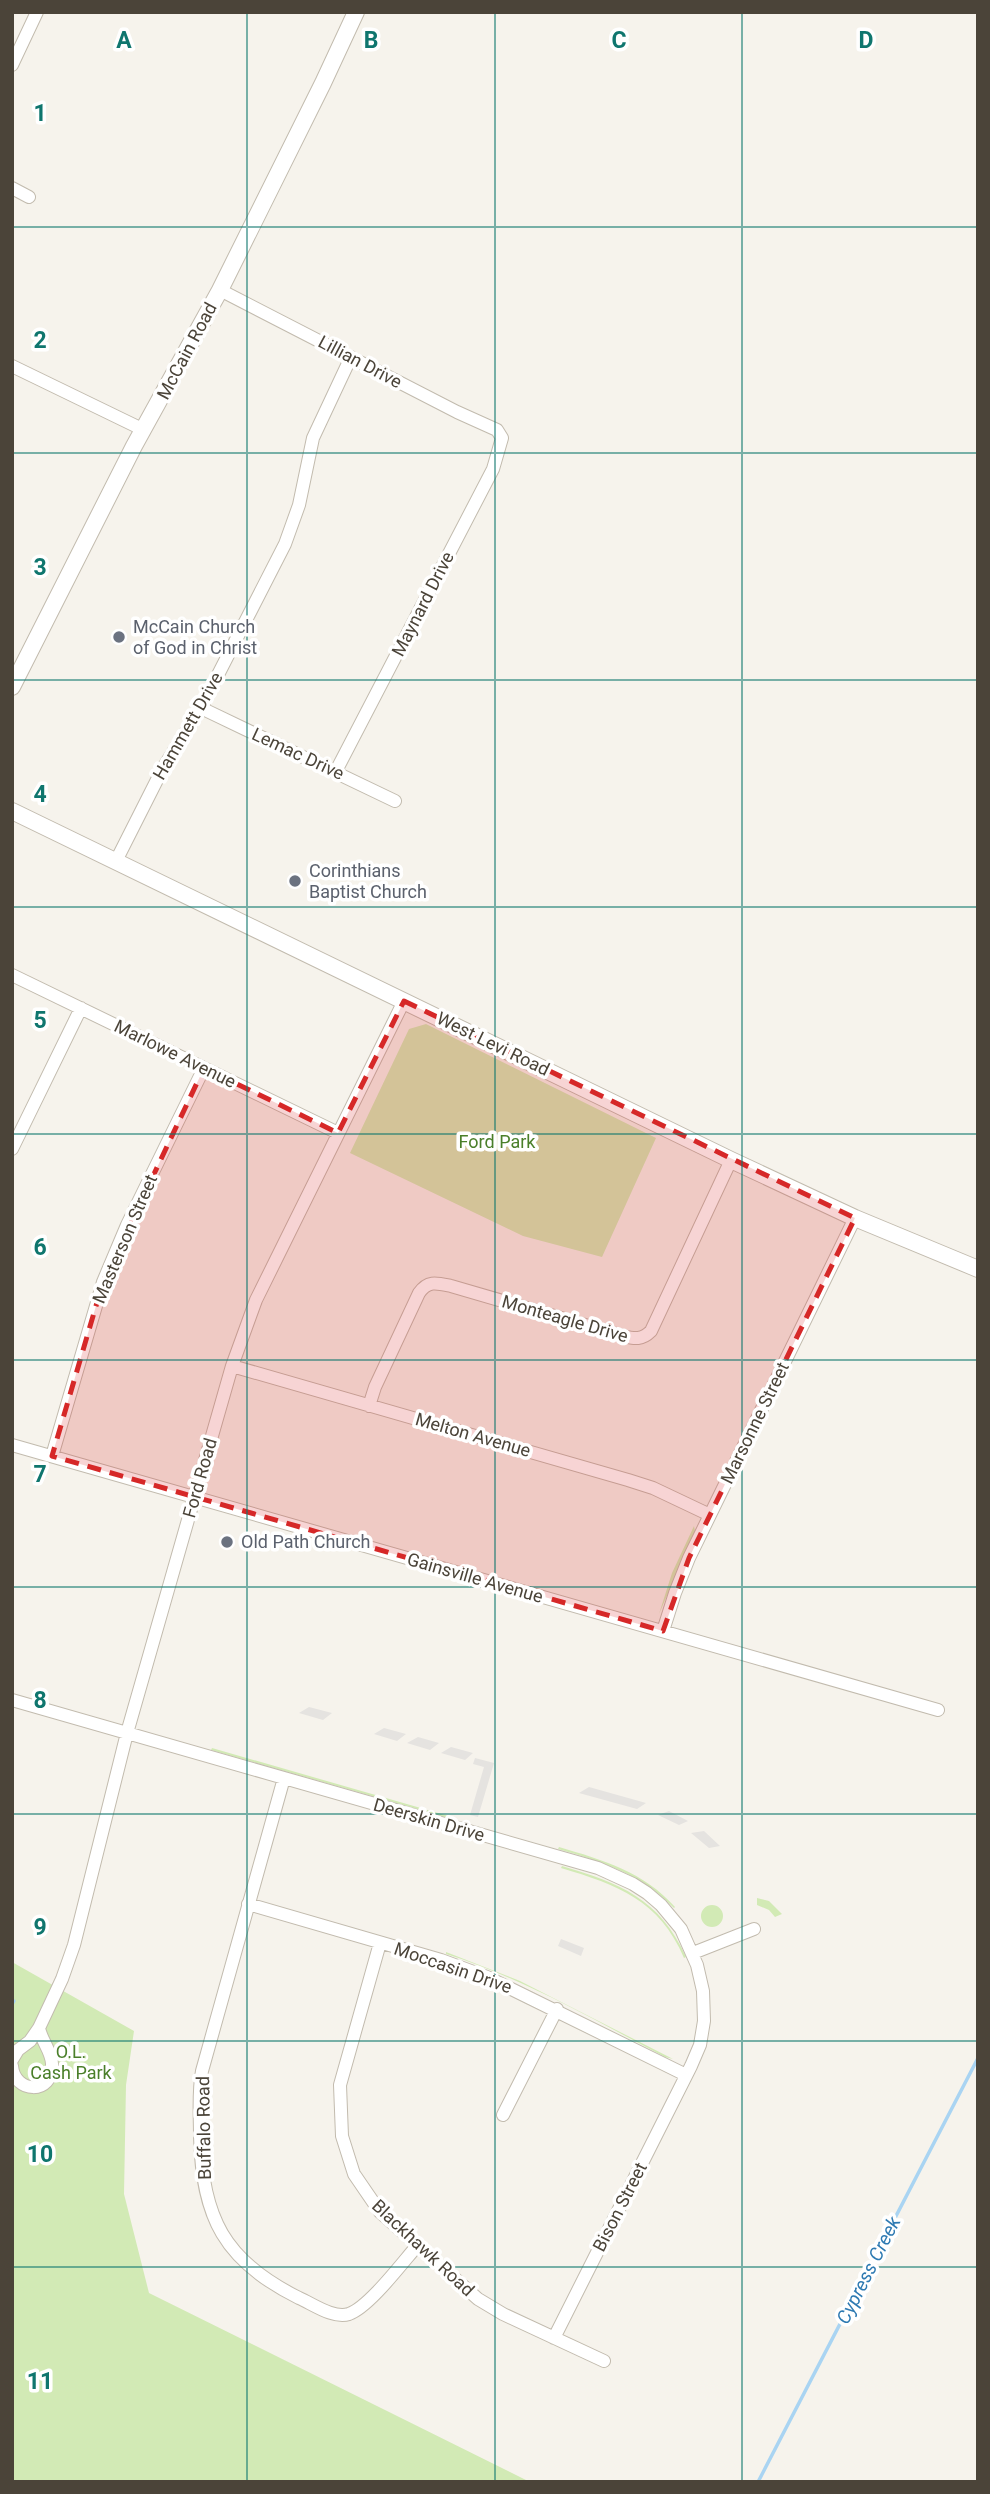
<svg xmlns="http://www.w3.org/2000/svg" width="990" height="2494" font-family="Roboto,sans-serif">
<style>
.green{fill:#d2eab5}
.parking{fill:#e5e3e0}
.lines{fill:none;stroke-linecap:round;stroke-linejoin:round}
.stream{stroke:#a9d4f2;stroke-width:3.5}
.minor-casing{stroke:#c2bbae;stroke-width:14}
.tertiary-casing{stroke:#c2bbae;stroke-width:18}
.minor{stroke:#fff;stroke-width:12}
.tertiary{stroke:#fff;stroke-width:16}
.marked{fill:#d62828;fill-opacity:0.2;stroke:#d62828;stroke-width:5;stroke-dasharray:14 9;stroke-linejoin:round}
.grid{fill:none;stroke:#0f766e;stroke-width:2;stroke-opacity:0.55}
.worship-dot{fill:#6b7280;stroke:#fff;stroke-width:2.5}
.labels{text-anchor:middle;stroke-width:7;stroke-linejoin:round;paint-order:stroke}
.street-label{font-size:18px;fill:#4b4439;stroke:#fff}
.worship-label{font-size:18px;fill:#5b616d;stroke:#fff;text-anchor:start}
.park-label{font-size:18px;fill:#4a7f2a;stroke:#fff}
.water-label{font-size:19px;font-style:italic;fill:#2e7ab2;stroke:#fff}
.grid-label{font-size:23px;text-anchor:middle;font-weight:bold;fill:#0f766e;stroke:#fff;stroke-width:7;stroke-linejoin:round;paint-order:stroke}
</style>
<rect width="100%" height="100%" fill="#f6f3ec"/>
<path class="green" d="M426,1024L656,1138L602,1257L523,1236L350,1153L409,1029Z
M694,1526L695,1531L659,1614L672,1573Z
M212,1748L452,1817V1819L211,1750Z
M559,1847C603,1860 644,1872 675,1907L674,1908C641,1874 603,1862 558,1849Z
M562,1866C620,1883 660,1899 686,1957L684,1958C659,1900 618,1885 561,1868Z
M757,1898L769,1901L782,1914L775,1917L769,1910L757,1905Z
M701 1916a11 11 0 1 1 22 0a11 11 0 1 1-22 0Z
M446,1952L520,1981L673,2059L665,2057C594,2020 523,1978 446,1954Z
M12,1962L134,2031L126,2085L124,2194L149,2293L530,2482H12Z"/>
<path class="parking" d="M309,1707L332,1713L323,1720L299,1713Z
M384,1728L406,1734L397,1741L374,1734Z
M418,1737L439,1743L430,1750L407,1743Z
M451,1747L473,1753L465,1760L441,1753Z
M475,1758L494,1763L478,1817L470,1815L484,1767L473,1764Z
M589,1787L646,1803L637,1809L579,1793Z
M669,1811L688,1821L679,1825L658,1815Z
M704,1831L720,1846L709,1848L691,1833Z
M561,1939L584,1948L581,1956L558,1946Z"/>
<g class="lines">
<path class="stream" d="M12,2004L14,2001
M758,2482L978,2058"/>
<defs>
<path id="minor" d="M12,65L37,12
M12,188L29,197
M220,290L457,412L497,430L502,438L493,469L336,771
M12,366L144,430
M201,708L395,801
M116,861L163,768L201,708L285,544L299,505L313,438L351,357
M12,975L338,1133
M12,1149L81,1008
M232,1366L628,1480L653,1488L710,1515
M369,1406L375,1387L419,1293C428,1280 437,1283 451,1286L623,1336C635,1339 642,1340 651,1331L731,1160
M12,1445L938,1710
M52,1456L103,1282L127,1225L204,1068
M663,1631L675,1593L689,1558L855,1218
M12,1700L598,1868L633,1884L647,1893L661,1905L681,1929L697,1965L703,1991L704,2021L700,2045L691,2066L554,2338
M284,1778L202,2071C198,2093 200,2114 200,2136C202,2217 224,2261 299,2298C313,2304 333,2319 349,2314C369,2307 402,2263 417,2246
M248,1904L441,1960L487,1977L686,2075
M380,1943L340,2085L342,2136L354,2174L380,2212L478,2299L503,2314L604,2361
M693,1953L754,1929
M12,2060L18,2050L30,2041L39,2028L62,1979L74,1945L127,1733L232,1366L256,1300L404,1001
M12,2066C14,2093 53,2096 52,2064C52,2052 41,2040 39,2028
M503,2115L557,2009"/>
<path id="tertiary" d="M12,687L134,446L220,290L323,83L356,12
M12,811L731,1160L855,1218L978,1269"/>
</defs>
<use href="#minor" class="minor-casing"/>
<use href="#tertiary" class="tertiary-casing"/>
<use href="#minor" class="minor"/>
<use href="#tertiary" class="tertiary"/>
</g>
<path class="marked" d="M404,1001L855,1218L689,1558L663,1631L52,1456L103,1282L204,1068L338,1133Z"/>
<path class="grid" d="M247,12V2482M495,12V2482M742,12V2482M12,227H978M12,453H978M12,680H978M12,907H978M12,1134H978M12,1360H978M12,1587H978M12,1814H978M12,2041H978M12,2267H978"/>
<g class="worship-dot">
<circle cx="119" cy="637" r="7"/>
<circle cx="295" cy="881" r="7"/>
<circle cx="227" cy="1542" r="7"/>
</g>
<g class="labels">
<g class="street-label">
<text transform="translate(187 351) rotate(-62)" y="6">McCain Road</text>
<text transform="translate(360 362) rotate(28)" y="6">Lillian Drive</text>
<text transform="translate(423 604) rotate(-63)" y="6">Maynard Drive</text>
<text transform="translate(188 726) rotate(-60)" y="6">Hammett Drive</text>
<text transform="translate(298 754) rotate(25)" y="6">Lemac Drive</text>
<text transform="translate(493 1044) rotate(26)" y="6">West Levi Road</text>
<text transform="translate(175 1054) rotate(26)" y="6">Marlowe Avenue</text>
<text transform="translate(125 1239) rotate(-67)" y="6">Masterson Street</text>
<text transform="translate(565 1319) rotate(16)" y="6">Monteagle Drive</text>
<text transform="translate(755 1423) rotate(-64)" y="6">Marsonne Street</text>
<text transform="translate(473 1435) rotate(16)" y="6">Melton Avenue</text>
<text transform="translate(200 1478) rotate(-74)" y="6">Ford Road</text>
<text transform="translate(475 1578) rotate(16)" y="6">Gainsville Avenue</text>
<text transform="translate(429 1820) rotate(16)" y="6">Deerskin Drive</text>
<text transform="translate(453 1968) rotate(19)" y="6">Moccasin Drive</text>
<text transform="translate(204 2128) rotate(-91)" y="6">Buffalo Road</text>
<text transform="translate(620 2207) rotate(-63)" y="6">Bison Street</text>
<text transform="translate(423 2248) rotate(43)" y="6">Blackhawk Road</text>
</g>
<g class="worship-label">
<text x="133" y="633">McCain Church<tspan x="133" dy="21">of God in Christ</tspan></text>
<text x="309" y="877">Corinthians<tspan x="309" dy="21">Baptist Church</tspan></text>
<text x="241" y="1548">Old Path Church</text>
</g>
<g class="park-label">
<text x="497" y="1148">Ford Park</text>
<text x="71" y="2058">O.L.<tspan x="71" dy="21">Cash Park</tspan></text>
</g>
<g class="water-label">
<text transform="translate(868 2270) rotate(-63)" y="7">Cypress Creek</text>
</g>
</g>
<g class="grid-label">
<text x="124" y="48">A</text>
<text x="371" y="48">B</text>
<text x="619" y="48">C</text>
<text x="866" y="48">D</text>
<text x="40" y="121">1</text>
<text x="40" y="348">2</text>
<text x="40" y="575">3</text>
<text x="40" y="802">4</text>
<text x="40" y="1028">5</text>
<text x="40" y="1255">6</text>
<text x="40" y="1482">7</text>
<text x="40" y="1708">8</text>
<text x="40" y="1935">9</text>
<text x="40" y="2162">10</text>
<text x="40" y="2389">11</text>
</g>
<rect width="990" height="2494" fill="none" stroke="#4b4439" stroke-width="28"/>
</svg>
